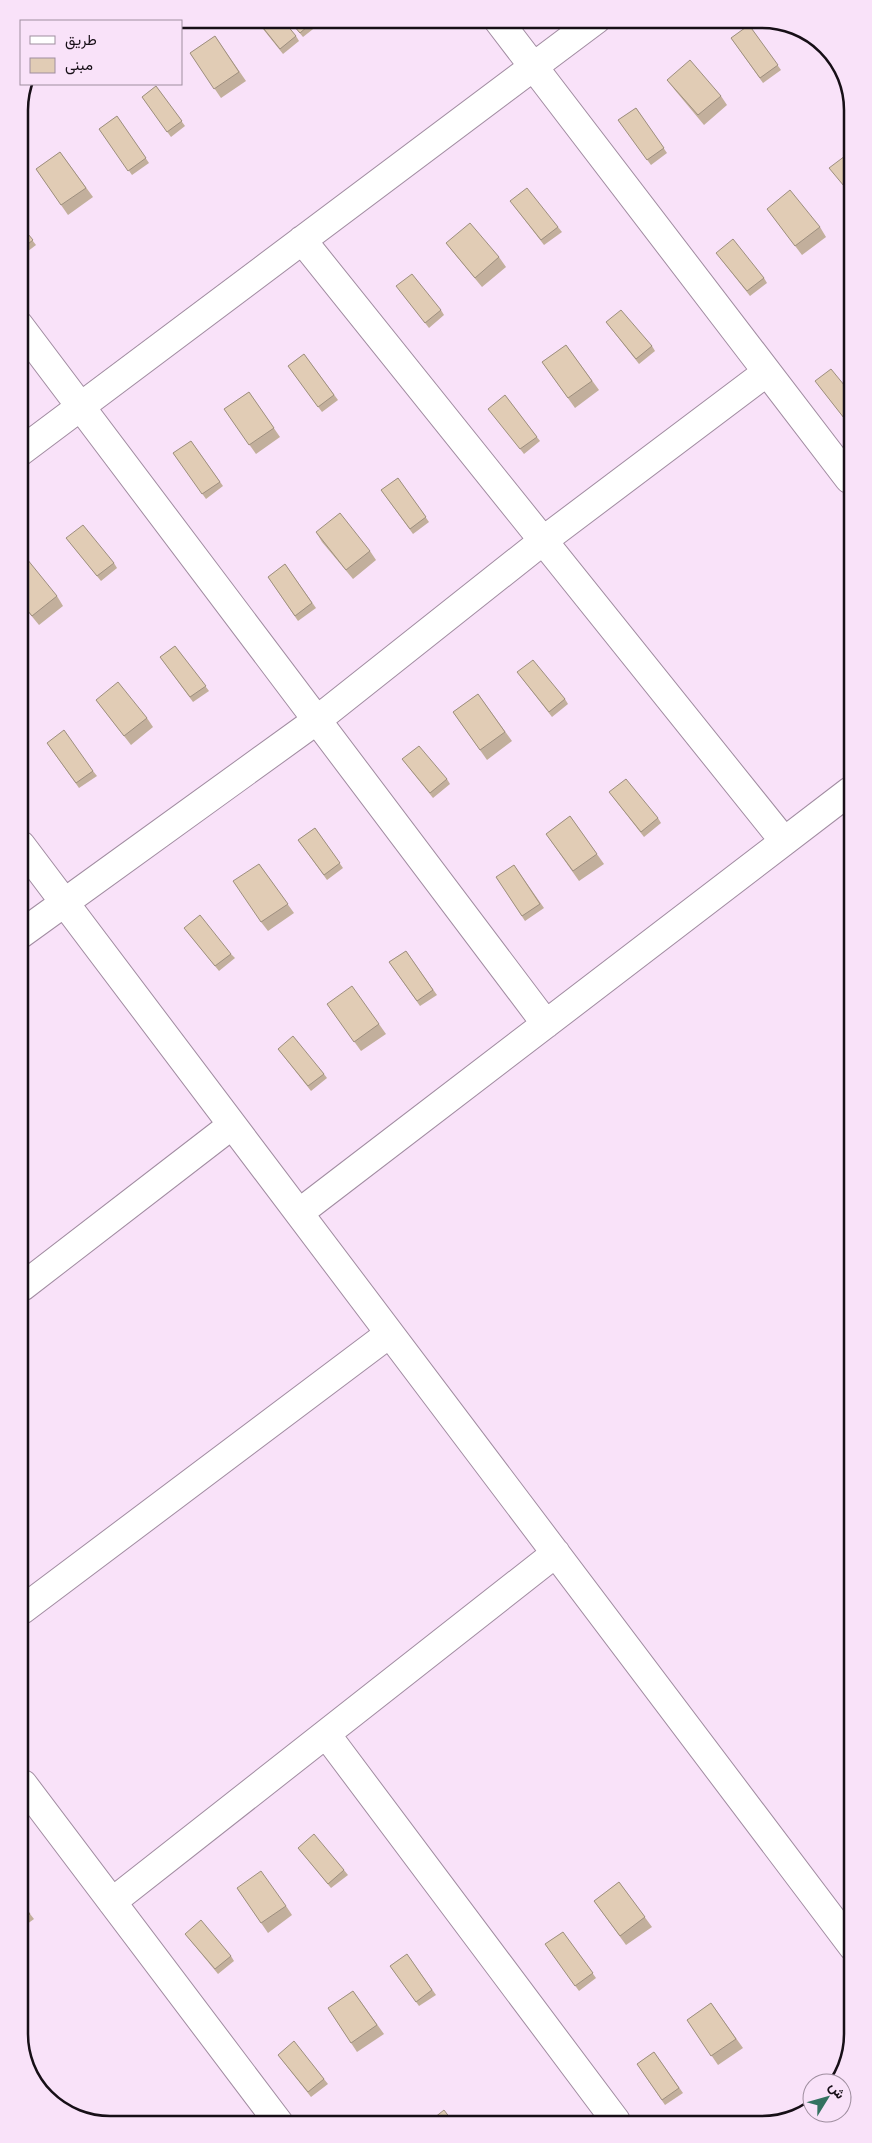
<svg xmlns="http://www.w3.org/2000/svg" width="872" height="2143" font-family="'Source Serif 4',Vazirmatn,serif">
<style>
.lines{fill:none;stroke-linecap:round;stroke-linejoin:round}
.street-casing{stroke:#a18ca1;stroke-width:30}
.street{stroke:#fff;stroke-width:28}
.wall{fill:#c2af9c}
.building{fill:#e1ccb5;stroke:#9e8f7f}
.rim{fill:none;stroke:#170f17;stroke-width:2.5}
</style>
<rect width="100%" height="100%" fill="#f9e2f9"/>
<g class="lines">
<defs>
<path id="street" d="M497,19L849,479
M302,240L784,841
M19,325L546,1024
M20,452L597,19
M21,845L853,1947
M21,934L317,720L544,540L767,372
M299,1213L850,791
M22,1287L232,1125
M22,1610L389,1334
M326,1734L616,2121
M23,1784L279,2123
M112,1902L556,1553"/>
</defs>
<use href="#street" class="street-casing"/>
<use href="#street" class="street"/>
</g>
<path class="wall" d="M255,19L296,36L299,41L283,54Z
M288,19H320L322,22L303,37Z
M749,25L781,70L763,83L731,38Z
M215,36L246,81L221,98L190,53Z
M667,80L721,96L727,105L704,125L674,89Z
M156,86L185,126L171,137L142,97Z
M636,108L667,153L651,165L618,120Z
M117,116L149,163L132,175L99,129Z
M60,152L93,197L68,215L36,169Z
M514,206L558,227L562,232L544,245Z
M767,209L820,227L826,237L802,255Z
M19,223L36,245L19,258Z
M446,243L499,257L506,267L482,287L453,252Z
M720,258L764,278L767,283L750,296Z
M400,291L441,310L444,315L429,328Z
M606,322L652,346L655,351L639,364Z
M566,345L599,390L575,408L542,362Z
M304,354L338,400L322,412L288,366Z
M819,386L849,391V422L848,423Z
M249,392L280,437L256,454L224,409Z
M505,395L540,441L524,454L492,413Z
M191,441L223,486L206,499L173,453Z
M398,478L429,522L413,534L381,490Z
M316,532L370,551L376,560L353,579L322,542Z
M66,538L114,563L117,568L101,581Z
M285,564L316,608L298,621L268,577Z
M20,565L57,596L63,606L39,625L20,602Z
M175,646L209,691L193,702L160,657Z
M521,677L565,699L568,704L552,717Z
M478,694L512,741L487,760L453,712Z
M96,700L147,718L153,727L131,745Z
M47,743L93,771L97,776L79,788Z
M402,759L447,779L450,784L433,798Z
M609,792L658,818L661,823L644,837Z
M570,816L604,864L579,881L546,834Z
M315,828L343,868L327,880L298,840Z
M259,864L294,913L268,931L261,922Z
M514,865L544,908L525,921L496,877Z
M184,928L231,954L235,958L219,971Z
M406,951L437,995L420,1006L389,962Z
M327,1004L379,1024L386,1034L361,1051Z
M278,1049L324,1074L327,1078L311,1091Z
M298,1848L344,1870L348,1875L331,1888Z
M619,1882L652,1927L626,1945L594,1901Z
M237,1888L286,1906L292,1915L268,1933Z
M23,1905L34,1919L23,1927Z
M563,1932L596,1978L579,1991L545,1944Z
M185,1934L231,1956L234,1961L218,1974Z
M407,1954L436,1995L419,2006L390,1966Z
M353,1991L384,2034L357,2052L328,2008Z
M711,2003L743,2048L718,2065L687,2020Z
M654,2052L683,2093L665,2105L637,2064Z
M278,2055L324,2079L328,2084L311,2097Z"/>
<path class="building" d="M256,19H282L296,36L280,49Z
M288,19H316L300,33Z
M749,25L778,65L760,78L731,38Z
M215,36L239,72L214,89L190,53Z
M690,60L721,96L698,115L667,80Z
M156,86L182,121L167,132L142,97Z
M636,108L664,148L647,160L618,120Z
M117,116L146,158L128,171L99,129Z
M60,152L86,188L61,205L36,169Z
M845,156L849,160V192L829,168Z
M527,188L558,227L541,240L510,201Z
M790,190L820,227L795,246L767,209Z
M19,223L33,240L19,251Z
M470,223L499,257L475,278L446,243Z
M733,239L764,278L747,291L716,253Z
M412,274L441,310L425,323L396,286Z
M621,310L652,346L636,359L606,322Z
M566,345L592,381L568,398L542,362Z
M304,354L334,395L318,407L288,366Z
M831,369L849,391V414L844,418L815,381Z
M249,392L274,428L249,445L224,409Z
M505,395L537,437L520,449L488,409Z
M191,441L220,482L202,494L173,453Z
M398,478L426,517L410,529L381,490Z
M340,513L370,551L346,570L316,532Z
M83,525L114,563L97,576L66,538Z
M27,559L57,596L32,616L20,601V565Z
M285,564L312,603L295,616L268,577Z
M175,646L206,686L190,697L160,657Z
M533,660L565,699L549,712L517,672Z
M118,682L147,718L124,736L96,700Z
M478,694L505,732L480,750L453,712Z
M64,730L93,771L76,783L47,743Z
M419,746L447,779L430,793L402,759Z
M626,779L658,818L641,832L609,792Z
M570,816L597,854L573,871L546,834Z
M315,828L340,863L324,875L298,840Z
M259,864L288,904L261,922L233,881Z
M514,865L540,904L522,916L496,877Z
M200,915L231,954L215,966L184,928Z
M406,951L433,990L417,1001L389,962Z
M352,986L379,1024L354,1042L327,1004Z
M293,1036L324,1074L308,1086L278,1049Z
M314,1834L344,1870L328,1884L298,1848Z
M261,1871L286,1906L261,1923L237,1888Z
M619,1882L645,1917L620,1936L594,1901Z
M23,1905L30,1914L23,1920Z
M201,1920L231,1956L215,1969L185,1934Z
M563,1932L593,1973L575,1986L545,1944Z
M407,1954L432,1990L416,2002L390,1966Z
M353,1991L377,2025L351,2043L328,2008Z
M711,2003L736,2039L711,2056L687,2020Z
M294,2041L324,2079L308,2092L278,2055Z
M654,2052L679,2088L662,2100L637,2064Z
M444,2110L453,2122H429Z"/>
<path d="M0 0H872V2143H0ZM110 28H762A82 82 0 0 1 844 110V2034A82 82 0 0 1 762 2116H110A82 82 0 0 1 28 2034V110A82 82 0 0 1 110 28Z" fill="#f9e2f9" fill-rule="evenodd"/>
<path class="rim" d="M110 28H762A82 82 0 0 1 844 110V2034A82 82 0 0 1 762 2116H110A82 82 0 0 1 28 2034V110A82 82 0 0 1 110 28Z"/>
<rect x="20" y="20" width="162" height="65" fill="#f9e2f9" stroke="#9f8e9f"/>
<rect x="30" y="36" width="25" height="8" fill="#ffffff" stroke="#9f8e9f"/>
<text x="65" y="45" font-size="15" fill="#170f17">طريق</text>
<rect x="30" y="58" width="25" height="15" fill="#e1ccb5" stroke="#9f8e9f"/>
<text x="65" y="70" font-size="15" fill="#170f17">مبنى</text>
<g transform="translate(827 2098) rotate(53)"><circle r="24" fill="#f9e2f9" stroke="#9f8e9f"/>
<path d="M0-4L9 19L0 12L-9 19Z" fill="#337260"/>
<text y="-8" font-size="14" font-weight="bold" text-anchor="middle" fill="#170f17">ش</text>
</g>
</svg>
